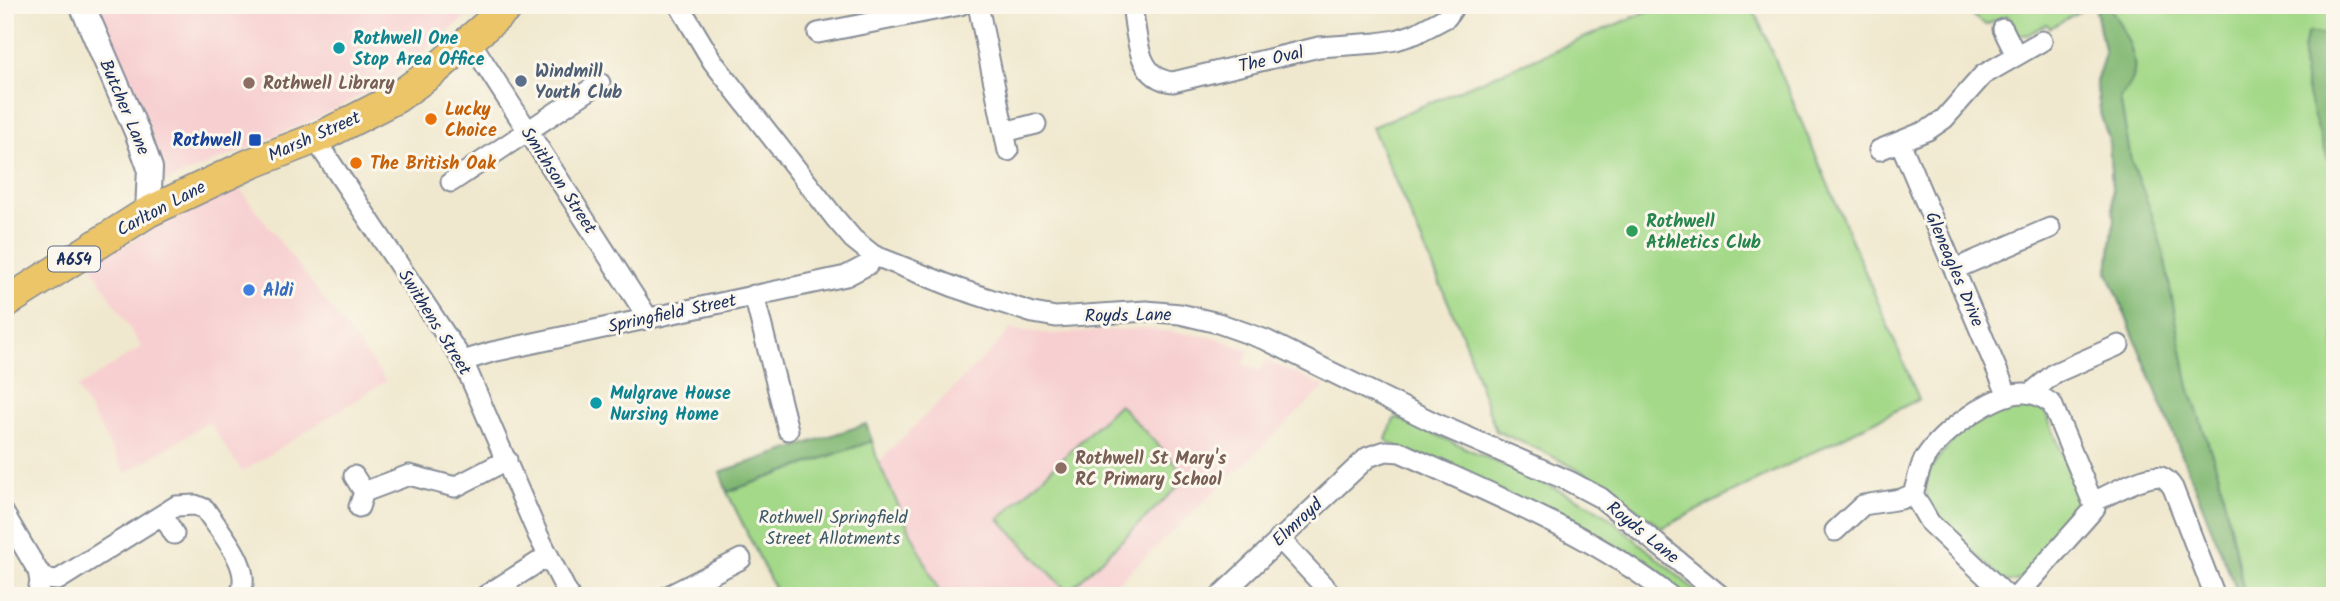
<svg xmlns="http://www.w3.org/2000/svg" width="2340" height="601" font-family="Kalam,sans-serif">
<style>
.built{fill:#f7cfd0}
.green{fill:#a4d989;stroke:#608474;stroke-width:2}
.forest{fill:#83b975;stroke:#4f746a;stroke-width:2}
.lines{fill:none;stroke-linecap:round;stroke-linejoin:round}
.minor-casing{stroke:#868c96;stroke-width:23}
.tertiary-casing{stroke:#868c96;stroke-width:28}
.primary-casing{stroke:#868c96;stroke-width:33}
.minor{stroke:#fff;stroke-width:19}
.tertiary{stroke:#fff;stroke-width:24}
.primary{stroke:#edc569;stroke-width:30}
.culture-dot{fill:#0f9aa8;stroke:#fbf7ec;stroke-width:2.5}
.service-dot{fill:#5c6f8a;stroke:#fbf7ec;stroke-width:2.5}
.education-dot{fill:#8d6e63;stroke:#fbf7ec;stroke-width:2.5}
.food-dot{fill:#e8710a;stroke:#fbf7ec;stroke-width:2.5}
.transit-dot{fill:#1a4fb4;stroke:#fbf7ec;stroke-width:2.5}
.leisure-dot{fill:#2e9e5b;stroke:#fbf7ec;stroke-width:2.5}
.shop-dot{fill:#3f7fe0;stroke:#fbf7ec;stroke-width:2.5}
.labels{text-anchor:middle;stroke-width:6;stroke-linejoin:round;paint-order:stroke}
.shield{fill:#fbf7ec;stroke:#5e6b89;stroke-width:2}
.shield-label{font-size:16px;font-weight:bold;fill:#1b2f5e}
.culture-label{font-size:18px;font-weight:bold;fill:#0d838f;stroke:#fbf7ec;text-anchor:start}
.street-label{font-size:18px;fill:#1b2f5e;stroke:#fbf7ec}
.service-label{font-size:18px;font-weight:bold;fill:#4e5e75;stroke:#fbf7ec;text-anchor:start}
.education-label{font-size:18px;font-weight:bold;fill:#785e54;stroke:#fbf7ec;text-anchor:start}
.food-label{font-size:18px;font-weight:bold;fill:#c56008;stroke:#fbf7ec;text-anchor:start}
.transit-label{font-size:18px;font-weight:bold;fill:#164399;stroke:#fbf7ec;text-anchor:end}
.leisure-label{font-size:18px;font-weight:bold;fill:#27864d;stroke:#fbf7ec;text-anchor:start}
.shop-label{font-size:18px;font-weight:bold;fill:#366cbe;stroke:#fbf7ec;text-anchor:start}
.park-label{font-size:18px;fill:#3d5a69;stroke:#fbf7ec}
</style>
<rect width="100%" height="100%" fill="#fbf7ec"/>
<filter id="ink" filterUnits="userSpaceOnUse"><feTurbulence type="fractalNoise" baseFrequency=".0143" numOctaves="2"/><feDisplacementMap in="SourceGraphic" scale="14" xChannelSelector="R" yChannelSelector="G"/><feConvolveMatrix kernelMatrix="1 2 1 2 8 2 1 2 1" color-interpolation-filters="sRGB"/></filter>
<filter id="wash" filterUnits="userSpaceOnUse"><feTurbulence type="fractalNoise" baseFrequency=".00686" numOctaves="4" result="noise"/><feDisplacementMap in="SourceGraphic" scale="28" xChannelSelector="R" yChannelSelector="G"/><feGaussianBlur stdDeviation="1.57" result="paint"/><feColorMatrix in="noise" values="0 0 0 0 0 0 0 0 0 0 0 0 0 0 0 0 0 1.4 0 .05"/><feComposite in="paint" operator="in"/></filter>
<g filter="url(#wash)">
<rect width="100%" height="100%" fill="#f0e8ce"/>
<path class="built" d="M95,5H480L386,83L309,122L166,182L159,174Z
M237,185L386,381L242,472L209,422L126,473L77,388L141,347L90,263Z
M1143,328L1217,338L1249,351L1243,364L1260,371L1266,360L1325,387L1104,596H941L878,462L997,345L1010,329L1052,334Z"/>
<path class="green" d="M1662,5H1752L1919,399L1662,528L1600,481L1540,450L1496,431L1462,334L1372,127Z
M1973,5H2091L2050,28L2047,24L2027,35L2019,34L2007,15L1986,25L1965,11Z
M2095,5H2335V596H2239L2108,272L2114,219L2109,139L2101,116L2096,82L2105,54Z
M2016,403L2032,404L2046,413L2081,501L2077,517L2019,580L2011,582L2003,580L1934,515C1917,483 1929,467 1951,443C1958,434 1965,426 1975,421C1988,414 2002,409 2016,403Z
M1119,404L1188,477L1068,592L999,519Z
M1399,418L1583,501L1605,514L1702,596H1684L1636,557L1569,521L1389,443L1386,439L1394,419Z
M872,441L878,462L941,596H778L727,492Z"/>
<path class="forest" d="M2095,5H2109C2121,26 2144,60 2130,85C2128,89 2123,94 2120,98L2131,160L2151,211L2163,251L2189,387L2219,475L2245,596H2239L2108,272L2114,219L2109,139L2101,116L2096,82L2105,54Z
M2308,32L2326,35L2335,40V176C2322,145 2291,62 2308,32Z
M866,424L872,441L727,492L720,472Z"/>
</g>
<g filter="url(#ink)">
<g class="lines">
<defs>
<path id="minor" d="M679,5L713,62L741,98L835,218L853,239L873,255L959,289L1033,313L1056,317L1146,311L1180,314L1218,323L1266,340L1435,423L1569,481L1601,498L1721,596
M978,5L1008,151
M1132,5C1137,34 1136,79 1173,82L1319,47L1377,43L1396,40L1415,34L1447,17L1455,5
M2003,29L2016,55
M818,33L960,5
M470,41L648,318
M1004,132L1036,124
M315,139L463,361L538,535L569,596
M1900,142L2008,396
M1879,150L1928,130L1944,119L1983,75L2042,41
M451,182L600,83
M1955,269L2050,228
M754,295L788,430
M463,361L492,352L846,276L869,264L873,255
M2031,393L2055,373L2119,345
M354,476L364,492L359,507
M364,492L409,475L455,487L507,460
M2093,502C2107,496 2146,473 2161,477C2167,479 2170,483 2173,488L2215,596
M5,515L38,571L40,582L37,596
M163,515L174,534
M1835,531L1863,505L1901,499L1913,494
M1279,538L1333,596
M38,571L47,579L58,580L176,506L195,505L205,509C219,531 257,571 238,596
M485,596L548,556
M668,596L741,559
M1220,596L1368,457L1386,451L1400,452C1493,495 1589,532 1670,596
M2007,596L1930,523L1913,494C1917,482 1919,468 1925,458C1941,433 1992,394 2022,393C2034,392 2043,397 2052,404L2095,508L2017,596"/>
<path id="tertiary" d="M82,5L137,132L150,168L148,212"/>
<path id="primary" d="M5,303L148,212L250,164L324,135L396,98L435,70L510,5"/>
</defs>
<use href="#minor" class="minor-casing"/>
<use href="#tertiary" class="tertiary-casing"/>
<use href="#primary" class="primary-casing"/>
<use href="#minor" class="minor"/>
<use href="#tertiary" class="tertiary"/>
<use href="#primary" class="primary"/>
</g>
</g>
<g class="culture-dot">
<circle cx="339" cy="48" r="7"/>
<circle cx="596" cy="403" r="7"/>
</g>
<circle class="service-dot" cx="521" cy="81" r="7"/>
<g class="education-dot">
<circle cx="249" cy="83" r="7"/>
<circle cx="1061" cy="468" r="7"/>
</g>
<g class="food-dot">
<circle cx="431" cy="119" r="7"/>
<circle cx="356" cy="163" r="7"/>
</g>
<rect class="transit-dot" x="248" y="133" width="14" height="14" rx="3.5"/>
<circle class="leisure-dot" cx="1632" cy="231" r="7"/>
<circle class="shop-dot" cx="249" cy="290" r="7"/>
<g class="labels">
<rect class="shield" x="48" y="246.5" width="52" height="25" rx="5"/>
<g class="shield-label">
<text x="74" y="265">A654</text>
</g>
<g class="culture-label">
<text x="353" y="44">Rothwell One<tspan x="353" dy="21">Stop Area Office</tspan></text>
<text x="610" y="399">Mulgrave House<tspan x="610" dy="21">Nursing Home</tspan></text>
</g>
<g class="street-label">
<text transform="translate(1271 59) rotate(-13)" y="6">The Oval</text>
<text transform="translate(125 107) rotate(67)" y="6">Butcher Lane</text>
<text transform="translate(314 136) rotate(-24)" y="6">Marsh Street</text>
<text transform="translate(559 180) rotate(57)" y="6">Smithson Street</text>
<text transform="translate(161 208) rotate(-28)" y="6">Carlton Lane</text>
<text transform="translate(1955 269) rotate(67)" y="6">Gleneagles Drive</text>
<text transform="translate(672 313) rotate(-12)" y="6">Springfield Street</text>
<text transform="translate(1128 315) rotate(-1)" y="6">Royds Lane</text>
<text transform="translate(435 322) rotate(58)" y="6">Swithens Street</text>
<text transform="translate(1297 522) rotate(-43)" y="6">Elmroyd</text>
<text transform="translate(1643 532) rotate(39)" y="6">Royds Lane</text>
</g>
<g class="service-label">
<text x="535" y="77">Windmill<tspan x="535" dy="21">Youth Club</tspan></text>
</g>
<g class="education-label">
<text x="263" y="89">Rothwell Library</text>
<text x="1075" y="464">Rothwell St Mary's<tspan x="1075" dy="21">RC Primary School</tspan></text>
</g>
<g class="food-label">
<text x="445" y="115">Lucky<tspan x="445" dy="21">Choice</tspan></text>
<text x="370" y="169">The British Oak</text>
</g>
<g class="transit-label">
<text x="241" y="146">Rothwell</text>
</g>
<g class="leisure-label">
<text x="1646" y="227">Rothwell<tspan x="1646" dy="21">Athletics Club</tspan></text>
</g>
<g class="shop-label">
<text x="263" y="296">Aldi</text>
</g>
<g class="park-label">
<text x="833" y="523">Rothwell Springfield<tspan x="833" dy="21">Street Allotments</tspan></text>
</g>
</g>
<rect width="2340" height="601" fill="none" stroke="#fbf7ec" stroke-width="28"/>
</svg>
